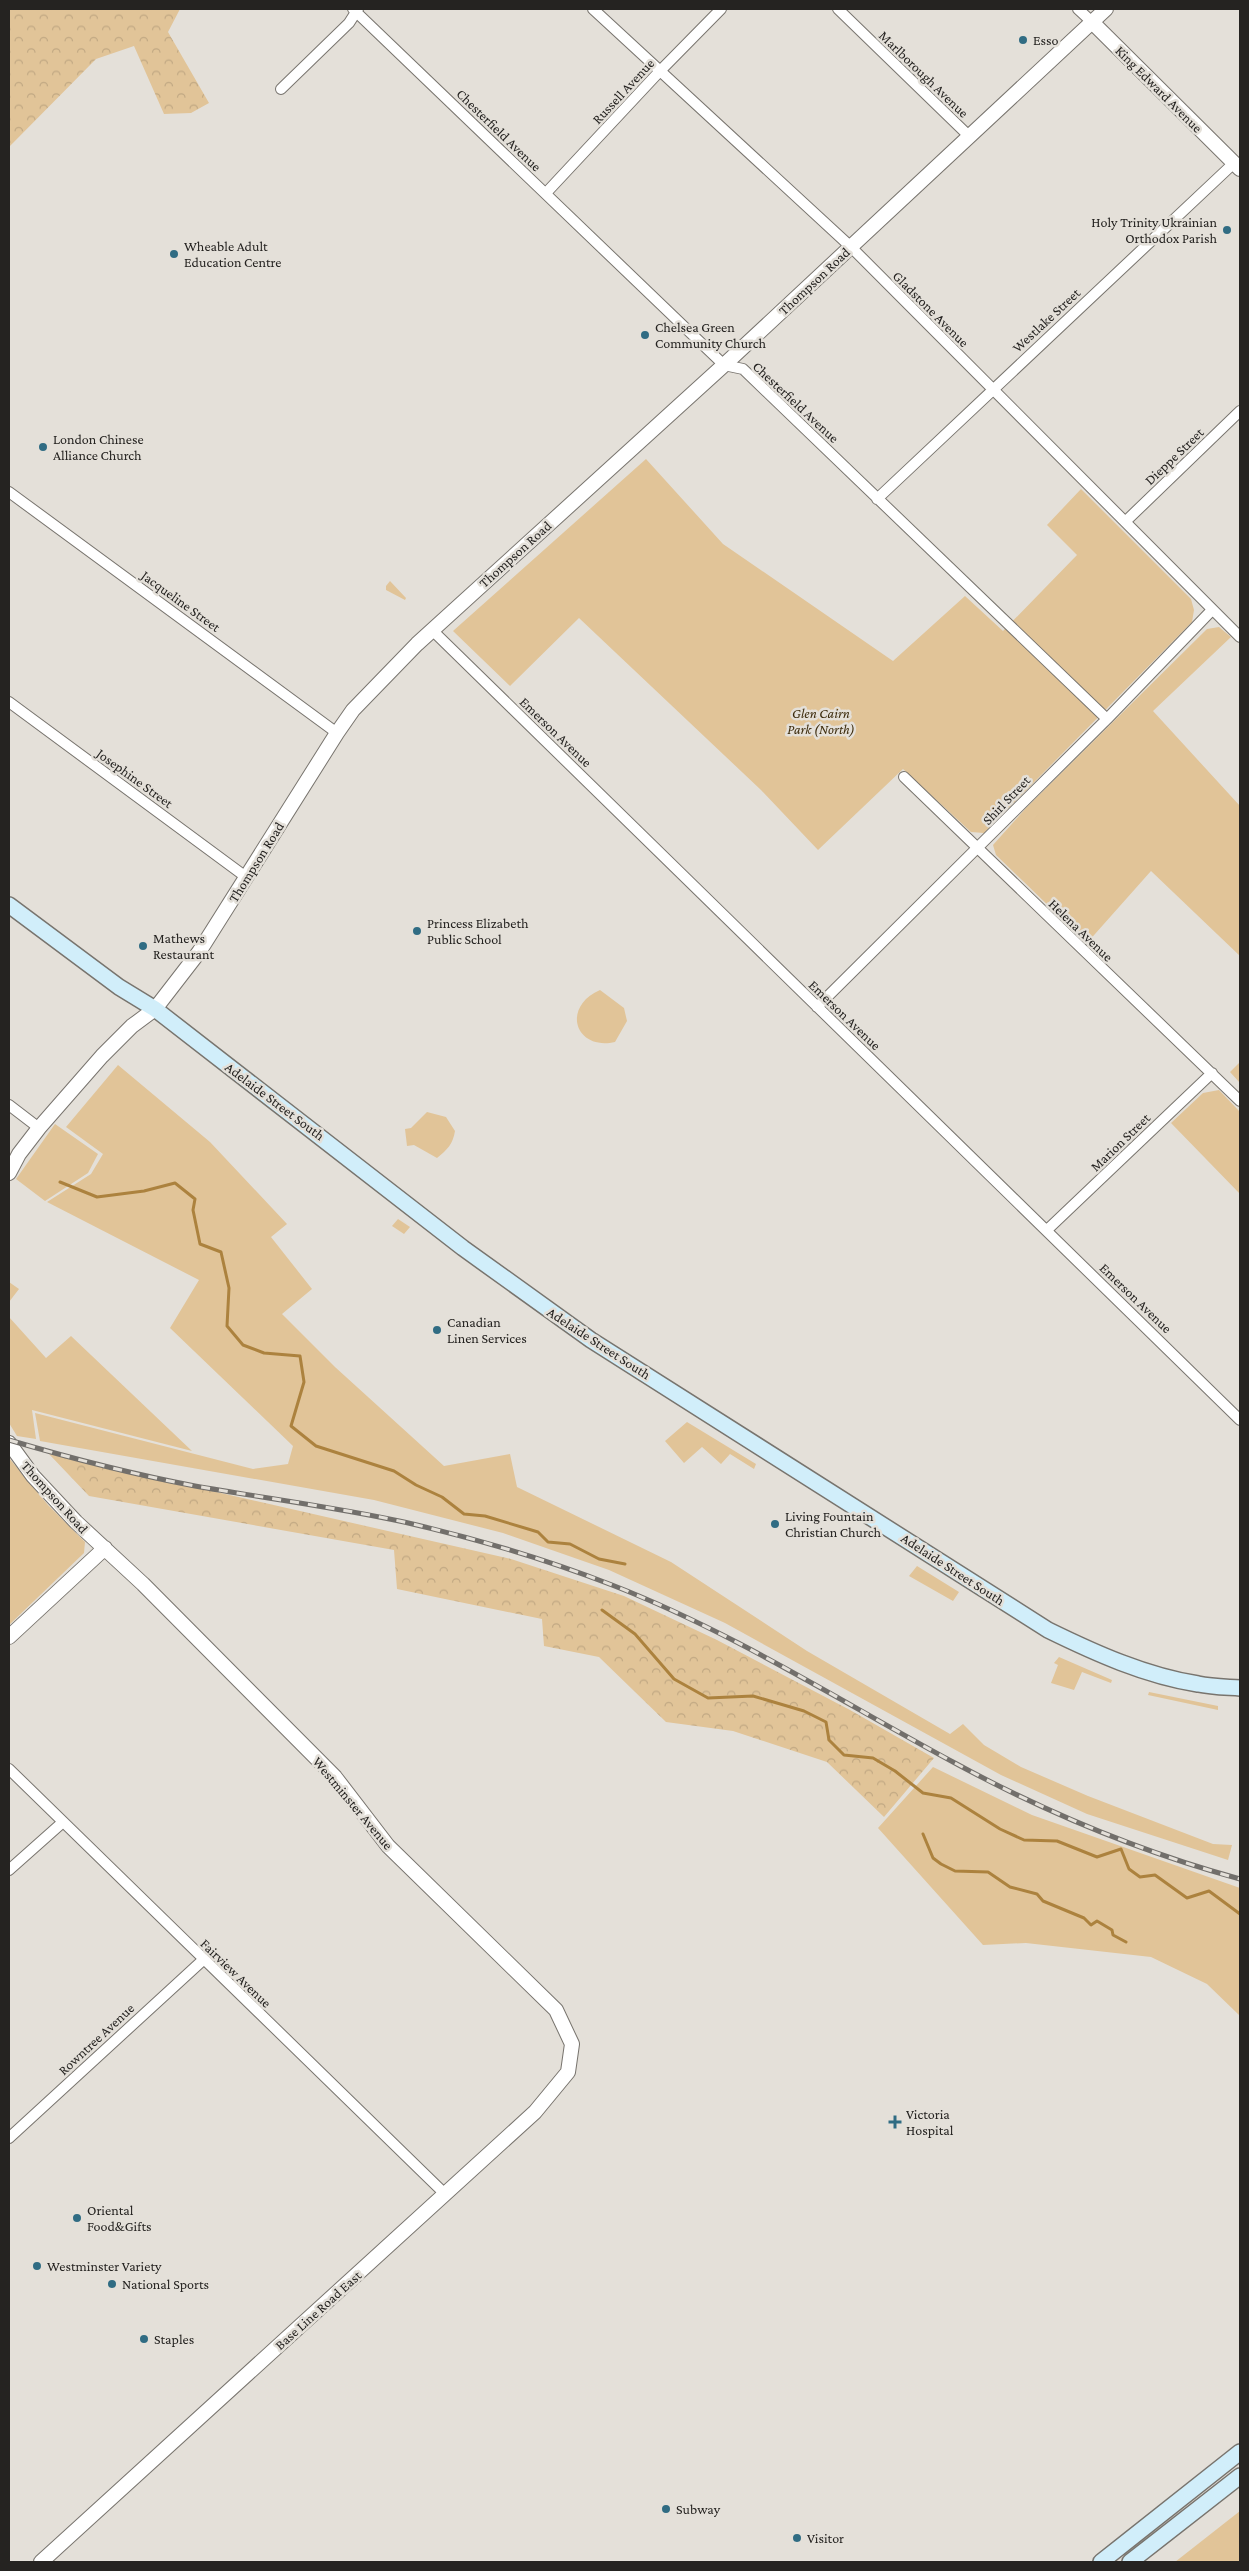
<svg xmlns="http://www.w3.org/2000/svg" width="1249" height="2571" font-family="'Crimson Pro',serif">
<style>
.green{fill:#e1c498}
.forest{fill:url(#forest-crowns)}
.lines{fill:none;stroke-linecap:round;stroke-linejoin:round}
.stream{stroke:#ac823e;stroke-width:3}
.minor-casing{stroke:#78746e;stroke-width:12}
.tertiary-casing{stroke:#78746e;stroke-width:16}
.secondary-casing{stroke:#78746e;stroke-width:18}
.minor{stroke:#fff;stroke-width:10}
.tertiary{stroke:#fff;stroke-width:14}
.secondary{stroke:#d1eefa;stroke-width:15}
.rail-casing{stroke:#726f6b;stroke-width:5}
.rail{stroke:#e4e0d9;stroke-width:3;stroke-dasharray:9;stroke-linecap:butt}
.poi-dot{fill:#306c83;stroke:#e4e0d9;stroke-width:2}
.labels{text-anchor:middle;stroke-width:5;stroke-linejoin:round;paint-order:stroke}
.poi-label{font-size:14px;fill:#252321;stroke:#e4e0d9;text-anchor:start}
.street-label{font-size:14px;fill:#252321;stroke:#e4e0d9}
.park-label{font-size:14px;font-style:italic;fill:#3c2b0c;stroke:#e4e0d9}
</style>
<defs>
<pattern id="forest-crowns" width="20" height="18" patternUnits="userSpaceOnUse" patternTransform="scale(1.25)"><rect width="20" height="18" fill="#e1c498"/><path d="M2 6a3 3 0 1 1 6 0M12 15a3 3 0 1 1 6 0" fill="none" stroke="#c1a883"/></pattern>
</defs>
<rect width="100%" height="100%" fill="#e4e0d9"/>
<path class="green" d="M646,459L723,544L893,661L965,596L1003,631L1077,555L1047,525L1081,489L1191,599L1194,610L1192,622L984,833L971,832L903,769L818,850L761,790L579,618L510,686L453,631Z
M390,581L406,598L405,600L386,590V586Z
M1219,627L1231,637L1153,711L1240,806V956L1151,871L1087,943L996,855L993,845L1026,808L1207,629Z
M600,990L624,1008L627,1021L615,1042C575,1051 561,1007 600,990Z
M118,1065L210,1142L287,1224L271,1237L312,1289L282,1314L335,1367L444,1466L510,1454L517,1487L671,1562L807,1651L950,1734L963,1724L984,1745L1021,1767L1088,1796L1213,1844L1232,1845L1228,1860L1087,1814L1001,1775L725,1623L609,1570L503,1533L374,1500L40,1441L35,1413L253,1469L288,1464L293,1446L170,1328L199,1280L47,1202L91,1174L103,1154L66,1127Z
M1219,1090L1240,1112V1194L1171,1123L1203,1093Z
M427,1112L446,1117L455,1131C453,1144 447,1150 437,1158L414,1145L407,1146L405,1129L411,1128Z
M55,1124L98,1154L88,1173L45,1201L16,1179Z
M398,1219L410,1227L404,1234L392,1226Z
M9,1282L19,1289L9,1302Z
M9,1317L46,1358L71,1336L192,1451L32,1410L36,1439L17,1436L9,1423Z
M687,1422L756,1464L754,1469L730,1454L721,1464L702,1447L684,1463L665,1441Z
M9,1458L48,1505L85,1542L84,1553L9,1625Z
M917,1566L959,1592L953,1601L909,1576Z
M1059,1657L1112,1680L1111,1683L1082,1672L1074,1690L1051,1683L1058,1665L1054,1663Z
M1149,1692L1218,1706V1710L1148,1695Z
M933,1767L1032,1815L1240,1888V2016L1207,1984L1151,1957L1026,1943L983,1945L878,1828Z
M1240,2511V2562H1175Z"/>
<path class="forest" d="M9,9H180L168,32L209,103L191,113L164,114L134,46L96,59L9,147Z
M1240,1062V1083L1230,1072Z
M49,1454L511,1559L624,1596L717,1640L850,1710L934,1758L884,1817L827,1762L733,1731L666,1722L599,1657L544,1646L542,1619L397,1589L394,1550L89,1496Z"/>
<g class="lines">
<path class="stream" d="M60,1182L97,1197L144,1191L175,1183L195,1199L193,1210L200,1244L221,1252L229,1288L227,1326L243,1345L264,1353L300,1356L304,1382L291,1426L316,1446L394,1471L416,1485L442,1497L464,1514L485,1516L538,1532L548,1542L570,1544L599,1559L625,1564
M602,1610L635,1634L674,1679L708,1698L753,1696L804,1711L826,1722L829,1740L844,1755L873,1758L895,1771L923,1793L951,1798L1000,1829L1024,1840L1057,1841L1097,1857L1121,1849L1129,1869L1140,1877L1155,1875L1187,1898L1209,1891L1240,1914
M923,1834L933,1858L941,1864L955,1871L988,1872L1010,1887L1037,1894L1043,1901L1084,1918L1091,1925L1097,1921L1112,1930L1113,1935L1126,1942"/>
<defs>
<path id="minor" d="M353,9L724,365L743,369L1107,719
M593,9L851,247L1240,637
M838,9L970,137
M1078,9L1092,22
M281,89L349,23L358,9
M546,193L659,72L721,9
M9,492L337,733
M877,499L1234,163
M1126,521L1240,411
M432,630L1240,1420
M9,702L246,877
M904,777L1240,1101
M817,1007L1107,719L1212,610
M9,1105L39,1128
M1047,1230L1212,1073
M9,1769L445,2194
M9,1870L63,1822
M9,2138L203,1960"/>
<path id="tertiary" d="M1092,22L1240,169
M9,1173L19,1154L39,1128L102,1056L132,1026L155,1009L199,952L337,733L353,710L417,644L724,365L1106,9
M9,1443L33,1476L76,1522L143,1584L335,1777L388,1846L556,2010L572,2044L568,2072L535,2112L41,2562
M9,1637L105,1548"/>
<path id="secondary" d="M9,905L119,987L155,1009L463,1248L591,1340L1048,1630C1095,1653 1146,1676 1198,1684C1212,1687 1226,1687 1240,1688
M1101,2562L1240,2452
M1130,2562L1240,2476"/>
</defs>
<use href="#minor" class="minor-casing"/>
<use href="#tertiary" class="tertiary-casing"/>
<use href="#secondary" class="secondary-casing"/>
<use href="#minor" class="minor"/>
<use href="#tertiary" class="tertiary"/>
<use href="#secondary" class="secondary"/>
<defs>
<path id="rail" d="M9,1440C70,1458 132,1474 195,1486C264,1498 335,1507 404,1522C474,1538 545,1559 612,1585C733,1632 840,1701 953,1762C1043,1811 1141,1852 1240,1879"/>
</defs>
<use href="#rail" class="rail-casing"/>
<use href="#rail" class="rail"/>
</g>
<g class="poi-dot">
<circle cx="1023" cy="40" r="5"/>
<circle cx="1227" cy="230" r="5"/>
<circle cx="174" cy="254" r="5"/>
<circle cx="645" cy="335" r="5"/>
<circle cx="43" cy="447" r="5"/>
<circle cx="417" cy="931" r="5"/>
<circle cx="143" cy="946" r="5"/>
<circle cx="437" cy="1330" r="5"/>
<circle cx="775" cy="1524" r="5"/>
<path d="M892.5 2114.5h5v5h5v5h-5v5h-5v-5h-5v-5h5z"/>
<circle cx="77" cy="2218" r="5"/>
<circle cx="37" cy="2266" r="5"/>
<circle cx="112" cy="2284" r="5"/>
<circle cx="144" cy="2339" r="5"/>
<circle cx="666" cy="2509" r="5"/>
<circle cx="797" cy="2538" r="5"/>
</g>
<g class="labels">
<g class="poi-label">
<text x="1033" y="45">Esso</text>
<text x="1217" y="227" text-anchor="end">Holy Trinity Ukrainian<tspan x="1217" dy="16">Orthodox Parish</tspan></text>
<text x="184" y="251">Wheable Adult<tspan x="184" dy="16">Education Centre</tspan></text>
<text x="655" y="332">Chelsea Green<tspan x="655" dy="16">Community Church</tspan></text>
<text x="53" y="444">London Chinese<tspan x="53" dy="16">Alliance Church</tspan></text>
<text x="427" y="928">Princess Elizabeth<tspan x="427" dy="16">Public School</tspan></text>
<text x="153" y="943">Mathews<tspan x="153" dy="16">Restaurant</tspan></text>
<text x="447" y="1327">Canadian<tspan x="447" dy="16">Linen Services</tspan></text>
<text x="785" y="1521">Living Fountain<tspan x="785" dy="16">Christian Church</tspan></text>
<text x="906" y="2119">Victoria<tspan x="906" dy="16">Hospital</tspan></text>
<text x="87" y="2215">Oriental<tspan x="87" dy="16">Food&amp;Gifts</tspan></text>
<text x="47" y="2271">Westminster Variety</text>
<text x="122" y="2289">National Sports</text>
<text x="154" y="2344">Staples</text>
<text x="676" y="2514">Subway</text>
<text x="807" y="2543">Visitor</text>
</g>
<g class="street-label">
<text transform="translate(924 74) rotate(44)" y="5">Marlborough Avenue</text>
<text transform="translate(1159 89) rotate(45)" y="5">King Edward Avenue</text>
<text transform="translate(623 91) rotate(-47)" y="5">Russell Avenue</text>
<text transform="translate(499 130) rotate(44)" y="5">Chesterfield Avenue</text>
<text transform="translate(814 281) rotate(-43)" y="5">Thompson Road</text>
<text transform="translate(931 309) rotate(45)" y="5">Gladstone Avenue</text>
<text transform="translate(1046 320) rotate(-43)" y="5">Westlake Street</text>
<text transform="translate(796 402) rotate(43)" y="5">Chesterfield Avenue</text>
<text transform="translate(1174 456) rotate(-44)" y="5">Dieppe Street</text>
<text transform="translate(515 554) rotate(-42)" y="5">Thompson Road</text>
<text transform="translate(181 601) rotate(36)" y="5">Jacqueline Street</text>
<text transform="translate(556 732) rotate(44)" y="5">Emerson Avenue</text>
<text transform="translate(135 778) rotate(36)" y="5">Josephine Street</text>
<text transform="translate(1006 800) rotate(-46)" y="5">Shirl Street</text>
<text transform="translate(256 862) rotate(-58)" y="5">Thompson Road</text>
<text transform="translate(1081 930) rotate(44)" y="5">Helena Avenue</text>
<text transform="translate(845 1015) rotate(44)" y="5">Emerson Avenue</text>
<text transform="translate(275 1101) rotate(37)" y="5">Adelaide Street South</text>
<text transform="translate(1120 1142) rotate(-44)" y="5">Marion Street</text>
<text transform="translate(1136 1298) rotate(44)" y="5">Emerson Avenue</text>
<text transform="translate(599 1343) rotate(33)" y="5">Adelaide Street South</text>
<text transform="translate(55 1497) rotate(48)" y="5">Thompson Road</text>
<text transform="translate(953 1569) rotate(33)" y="5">Adelaide Street South</text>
<text transform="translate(353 1803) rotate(50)" y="5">Westminster Avenue</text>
<text transform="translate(236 1973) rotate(44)" y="5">Fairview Avenue</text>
<text transform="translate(96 2039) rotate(-43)" y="5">Rowntree Avenue</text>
<text transform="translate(318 2310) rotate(-42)" y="5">Base Line Road East</text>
</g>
<g class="park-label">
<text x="821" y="718">Glen Cairn<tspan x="821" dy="16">Park (North)</tspan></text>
</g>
</g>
<rect width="1249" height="2571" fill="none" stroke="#252321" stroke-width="20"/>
</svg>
